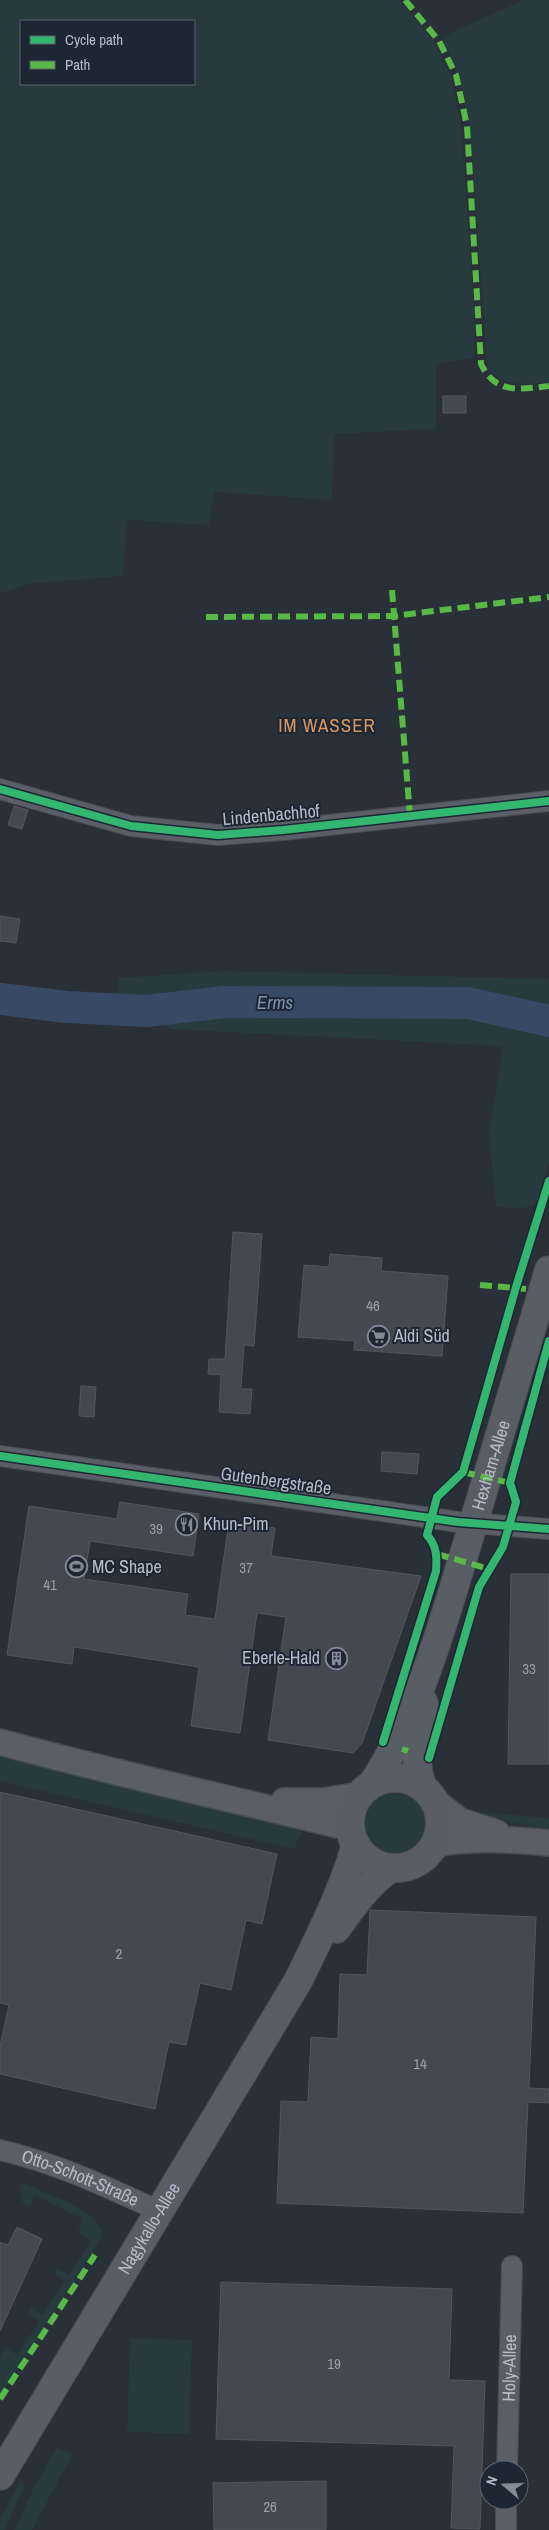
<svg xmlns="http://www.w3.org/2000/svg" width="549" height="2530" font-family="'Archivo Narrow',sans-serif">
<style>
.green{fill:#273a3e;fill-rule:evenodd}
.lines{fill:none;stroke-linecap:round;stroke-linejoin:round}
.river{stroke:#384963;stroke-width:32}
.building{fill:#444950;stroke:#52575f}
.minor-casing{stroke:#484c53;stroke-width:22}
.tertiary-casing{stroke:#484c53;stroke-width:28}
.secondary-casing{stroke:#484c53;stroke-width:30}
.minor{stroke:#5a5e66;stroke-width:20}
.tertiary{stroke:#5a5e66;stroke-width:25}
.secondary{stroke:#595d64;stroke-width:28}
.quiet{stroke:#58b947;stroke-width:6;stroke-dasharray:12 6;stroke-linecap:butt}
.cycleway-casing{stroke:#1d2633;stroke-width:11}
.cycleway{stroke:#33b770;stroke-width:8}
.labels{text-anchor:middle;stroke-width:4;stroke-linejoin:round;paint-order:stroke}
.number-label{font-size:15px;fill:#989fab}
.street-label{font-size:18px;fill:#b4bcc9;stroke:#1d2633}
.poi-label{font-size:18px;fill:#b4bcc9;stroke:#1d2633;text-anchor:start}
.neighbourhood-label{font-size:19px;letter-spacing:1px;fill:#d59563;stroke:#1d2633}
.water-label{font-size:19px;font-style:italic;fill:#7c92b1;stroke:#1d2633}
</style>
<rect width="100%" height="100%" fill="#2a3038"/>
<path class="green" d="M0,0H399L435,43L451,76L461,126L474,306V358L436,364V429L334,434L332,500L214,492L209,525L127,520L123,576L28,584L0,594ZM21,21H194V84H21Z
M523,0H549V382C526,384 497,389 487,363L470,126L458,73L442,37Z
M224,971L549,979V1164L538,1204L518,1209L496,1206L489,1132L503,1046L169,1029L118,997L119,978Z
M0,1752L304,1826L294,1849L0,1781Z
M361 1823a35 35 0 1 1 70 0a35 35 0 1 1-70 0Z
M477,1812L549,1818V1831L476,1814Z
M26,2184C44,2192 93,2209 100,2227C102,2230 101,2235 101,2239L0,2395V2356L5,2347L17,2355L39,2321L27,2313L31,2307L43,2315L65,2281L54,2273L57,2268L69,2275L91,2242L78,2232L83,2219L35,2195L29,2208L22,2202L20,2185Z
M130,2338L192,2340L189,2434L127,2432Z
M57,2447L72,2455L32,2530H15L34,2487Z
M20,2482L25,2484L5,2530H0V2519Z"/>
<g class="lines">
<path class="river" d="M0,999L67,1007L146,1011L225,1002L468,1003L549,1021"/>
</g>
<path class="building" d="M443,396H466V413H443Z
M14,806L28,810L22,829L8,825Z
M0,916L20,919L16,943L0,941Z
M233,1232L262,1234L254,1346L244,1345L241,1389H252L250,1414L219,1412L221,1375L208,1374L209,1359H225Z
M330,1254L382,1258L381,1271L448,1276L442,1356L354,1350L355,1341L298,1337L304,1265L329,1267Z
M81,1386L96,1387L94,1417L79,1416Z
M382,1452L419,1454L417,1474L381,1471Z
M120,1502L199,1514L193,1556L90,1541L84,1579L188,1594L185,1615L215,1619L229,1522L275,1528L271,1556L421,1576L362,1743L353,1753L268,1740L286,1617L257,1613L240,1733L191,1726L199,1667L74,1647L72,1664L7,1655L29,1506L117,1519Z
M511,1574H549V1764H508Z
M0,1792L277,1854L262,1924L246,1920L231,1990L200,1983L186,2045L169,2042L155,2109L0,2074V2046L9,2005L0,2003Z
M370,1910L536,1917L529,2088L549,2089V2103L528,2102L523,2213L277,2203L281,2101L308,2102L311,2037L338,2039L340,1974L367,1975Z
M17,2227L42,2239L0,2331V2242L8,2245Z
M221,2282L452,2289L449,2380L485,2381L480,2529L451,2528L454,2446L216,2439Z
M326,2481V2530H214L213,2483Z"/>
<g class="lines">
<defs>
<g id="minor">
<path d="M0,789L131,826L218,835L283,830L549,801"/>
<path d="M0,1456L458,1522L549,1529"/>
<path id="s1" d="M0,2150C56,2163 107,2187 159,2211"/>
<path id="s2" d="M507,2470L512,2266"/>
<path d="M506,2500V2530"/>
</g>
<path id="tertiary" d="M0,1742C116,1774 234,1799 350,1828
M284,1801H323L360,1795
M434,1801L460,1821L497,1833
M435,1844C473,1837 511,1839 549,1843"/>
<g id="secondary">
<circle cx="395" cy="1823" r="45"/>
<path id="s3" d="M373,1783C420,1711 444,1619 469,1538C496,1449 523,1360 549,1270"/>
<path d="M423,1787C411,1760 420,1731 424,1703"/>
<path d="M336,1929C353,1906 368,1883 391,1868"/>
<path id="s4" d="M0,2476L298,1981C320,1936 342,1893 356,1845"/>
</g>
</defs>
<use href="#minor" class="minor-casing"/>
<use href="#tertiary" class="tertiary-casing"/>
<use href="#secondary" class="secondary-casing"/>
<use href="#minor" class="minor"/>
<use href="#tertiary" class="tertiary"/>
<use href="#secondary" class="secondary"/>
<path class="quiet" d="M405,0L439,41L456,75L467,126L481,364C496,395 520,389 549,386
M392,590L410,816
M206,617L393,616L549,597
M480,1285L526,1289
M463,1472L510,1483
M437,1554L489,1569
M402,1749L408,1751
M0,2399L95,2255"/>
<defs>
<path id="cycleway" d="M0,789L131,826L218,835L283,830L549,801
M0,1456L458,1522L549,1529
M383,1742L436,1571C437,1557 437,1546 427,1535L437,1497L463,1472L516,1287L549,1181
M429,1758L479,1587L503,1547L509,1526L516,1502L510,1483L549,1341"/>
</defs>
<use href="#cycleway" class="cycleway-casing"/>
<use href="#cycleway" class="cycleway"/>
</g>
<defs>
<symbol id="supermarket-ring" viewBox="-11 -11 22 22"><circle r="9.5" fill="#1d2633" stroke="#848b96" stroke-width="1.5"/><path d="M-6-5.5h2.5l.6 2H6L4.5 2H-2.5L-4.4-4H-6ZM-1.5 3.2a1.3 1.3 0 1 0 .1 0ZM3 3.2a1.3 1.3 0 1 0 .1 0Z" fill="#848b96"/></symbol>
<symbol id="restaurant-ring" viewBox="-11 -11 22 22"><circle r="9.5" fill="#1d2633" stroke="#848b96" stroke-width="1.5"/><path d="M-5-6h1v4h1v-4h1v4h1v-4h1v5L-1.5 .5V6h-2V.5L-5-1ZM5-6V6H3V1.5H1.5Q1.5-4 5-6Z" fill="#848b96"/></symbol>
<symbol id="stadium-ring" viewBox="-11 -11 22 22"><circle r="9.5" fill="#1d2633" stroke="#848b96" stroke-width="1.5"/><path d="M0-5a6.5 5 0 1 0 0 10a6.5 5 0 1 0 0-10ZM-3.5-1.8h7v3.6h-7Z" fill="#848b96"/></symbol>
<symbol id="building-ring" viewBox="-11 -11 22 22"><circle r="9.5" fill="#1d2633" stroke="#848b96" stroke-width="1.5"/><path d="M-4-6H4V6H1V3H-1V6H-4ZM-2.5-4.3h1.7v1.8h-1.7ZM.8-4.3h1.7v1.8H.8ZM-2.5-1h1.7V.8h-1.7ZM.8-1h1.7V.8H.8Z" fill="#848b96"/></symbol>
</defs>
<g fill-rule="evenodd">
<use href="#supermarket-ring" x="366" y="1324" width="25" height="25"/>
<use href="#restaurant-ring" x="174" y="1512" width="25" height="25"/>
<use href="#stadium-ring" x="64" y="1554" width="25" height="25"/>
<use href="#building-ring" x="324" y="1646" width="25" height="25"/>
</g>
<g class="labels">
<g class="number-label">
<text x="373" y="1311">46</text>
<text x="156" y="1534">39</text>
<text x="246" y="1573">37</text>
<text x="50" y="1590">41</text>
<text x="529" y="1674">33</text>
<text x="119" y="1959">2</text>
<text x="420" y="2069">14</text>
<text x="334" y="2369">19</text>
<text x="270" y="2512">26</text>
</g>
<g class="street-label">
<text transform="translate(271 815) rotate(-5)" y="6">Lindenbachhof</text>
<text dy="6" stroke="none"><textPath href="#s3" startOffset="340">Hexham-Allee</textPath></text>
<text transform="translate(276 1481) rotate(8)" y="6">Gutenbergstraße</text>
<text dy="6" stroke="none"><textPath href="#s1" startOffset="85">Otto-Schott-Straße</textPath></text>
<text dy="6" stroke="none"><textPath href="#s4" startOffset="289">Nagykallo-Allee</textPath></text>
<text dy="6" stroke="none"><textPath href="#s2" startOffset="102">Holy-Allee</textPath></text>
</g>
<g class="poi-label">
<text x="394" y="1342">Aldi Süd</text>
<text x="203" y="1530">Khun-Pim</text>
<text x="92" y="1573">MC Shape</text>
<text x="320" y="1664" text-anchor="end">Eberle-Hald</text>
</g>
<g class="neighbourhood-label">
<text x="327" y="732">IM WASSER</text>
</g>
<g class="water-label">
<text x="275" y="1009">Erms</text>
</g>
</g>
<rect x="20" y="20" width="175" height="65" fill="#1d2633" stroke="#59626f"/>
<rect x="30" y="36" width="25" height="8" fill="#33b770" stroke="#59626f"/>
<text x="65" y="45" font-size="15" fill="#b4bcc9">Cycle path</text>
<rect x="30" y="61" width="25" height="8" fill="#58b947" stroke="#59626f"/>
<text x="65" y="70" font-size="15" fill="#b4bcc9">Path</text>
<g transform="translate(504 2485) rotate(289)"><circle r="24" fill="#1d2633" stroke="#59626f"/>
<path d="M0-4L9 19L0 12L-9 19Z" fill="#848b96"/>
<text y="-8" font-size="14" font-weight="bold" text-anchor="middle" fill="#b4bcc9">N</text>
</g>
</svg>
